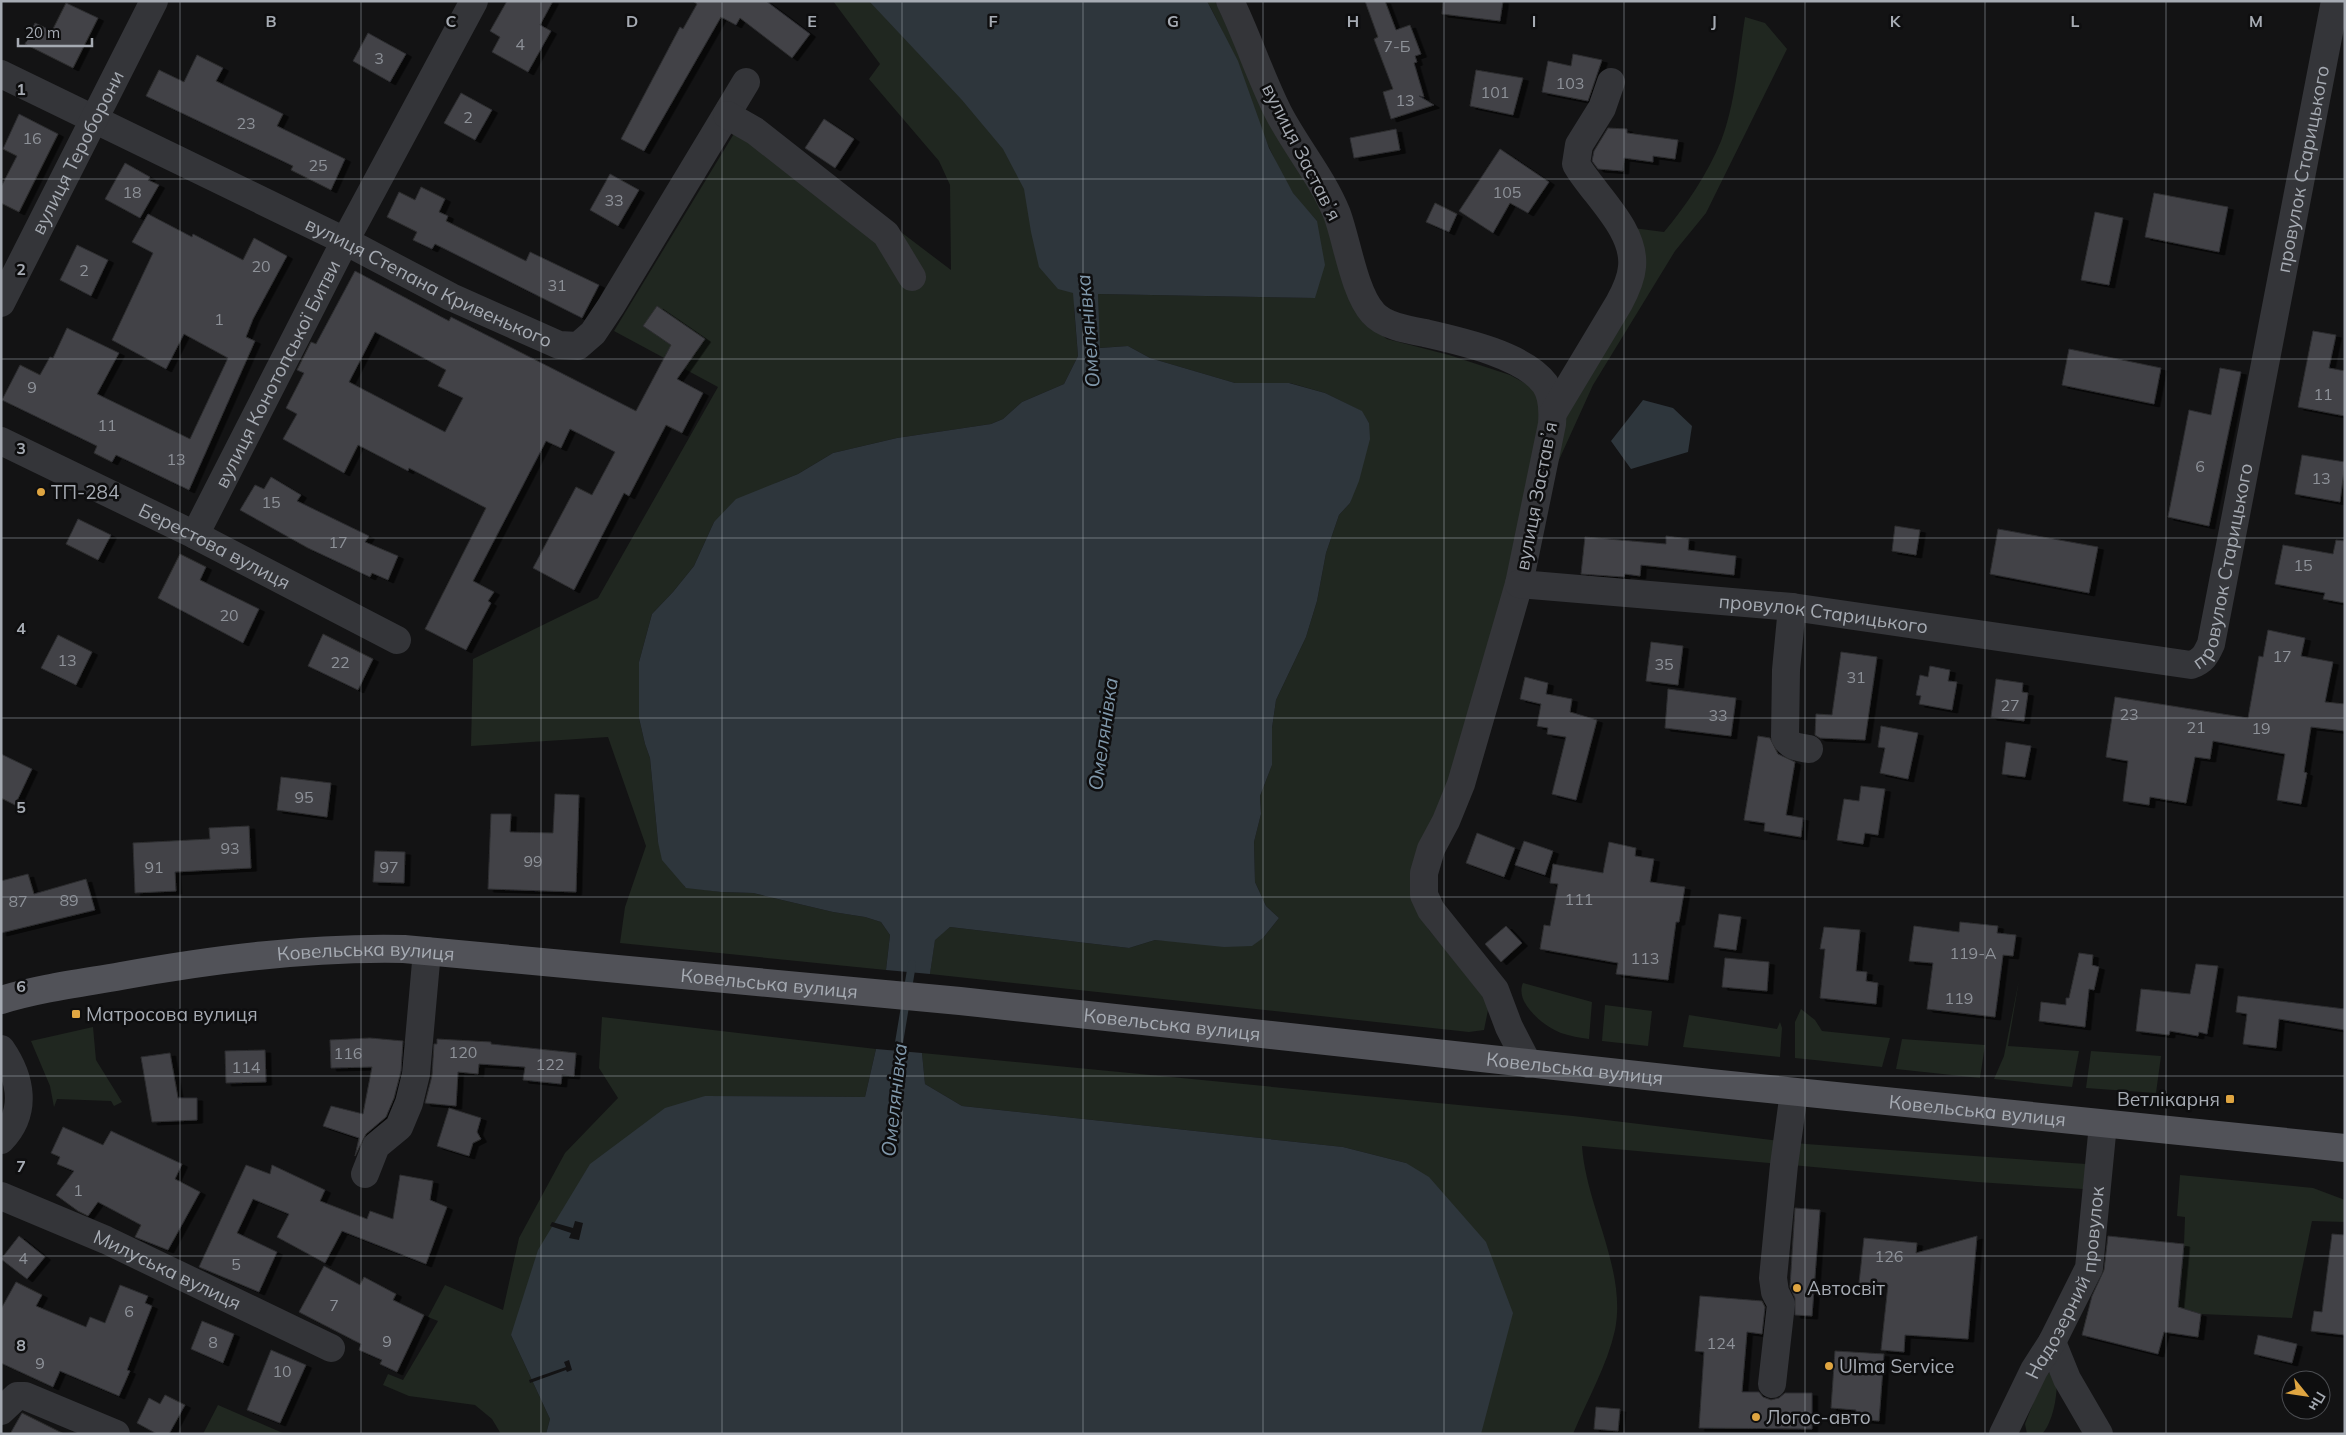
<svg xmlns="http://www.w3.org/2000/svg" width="2346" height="1435" font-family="Mulish,sans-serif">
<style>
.green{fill:#202720}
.water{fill:#2e363c}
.pier{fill:#131314}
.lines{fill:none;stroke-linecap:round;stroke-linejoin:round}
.stream{stroke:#2e363c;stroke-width:8}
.building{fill:#424347;stroke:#2d2d30;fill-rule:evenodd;filter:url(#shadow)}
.minor{stroke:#343539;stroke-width:28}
.major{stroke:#515258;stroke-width:28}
.grid{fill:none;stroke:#a6abb3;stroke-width:1;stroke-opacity:0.55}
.poi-dot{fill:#dfa541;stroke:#0e0e0f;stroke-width:2}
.labels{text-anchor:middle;stroke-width:5;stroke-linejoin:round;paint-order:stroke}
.number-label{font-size:16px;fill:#8d9198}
.street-label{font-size:19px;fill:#a6abb3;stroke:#0e0e0f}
.poi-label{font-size:19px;fill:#a6abb3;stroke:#0e0e0f;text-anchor:start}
.water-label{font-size:20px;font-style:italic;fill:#8098ab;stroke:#0e0e0f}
.grid-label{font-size:16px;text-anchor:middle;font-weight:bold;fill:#a6abb3;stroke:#0e0e0f;stroke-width:5;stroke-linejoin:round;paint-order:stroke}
</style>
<defs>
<filter id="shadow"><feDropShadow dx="5.5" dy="3" stdDeviation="0" flood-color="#0009"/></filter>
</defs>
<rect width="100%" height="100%" fill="#131314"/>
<path class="green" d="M833,1H882L989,110L1079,289L1074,308L1078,356L1064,384L1022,402L1003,419L991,424L897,438L833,453L798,474L776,483L714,522L694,566L673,592L652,614L639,662V718L645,744L650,758L658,842L685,887L721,892L753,893L833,912L865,917L881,922L890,935L886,970L620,943L625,907L646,846L608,737L471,746L473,659L598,598L718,387L614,331L735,132L893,226L951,270L950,185L939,161L869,79L880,64Z
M1207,1H1215L1269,119L1318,202L1371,327L1387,339L1449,355L1510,375L1530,386L1543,404L1520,542L1419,913L1429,930L1485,996L1489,1005L1484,1030L1469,1032L930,974L935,939L950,927L1129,948L1155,940L1188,942L1263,938L1279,918L1266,906L1255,882L1254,842L1261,814L1260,796L1272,765V728L1276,700L1306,637L1317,601L1326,553L1339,515L1350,503L1369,423L1361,411L1325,393L1290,383H1235L1150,358L1128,346L1099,348L1098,294L1315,298L1317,221C1309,212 1299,202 1292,192C1256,132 1241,62 1207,1Z
M1745,17L1765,23L1787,49L1706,213L1675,251L1593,385L1558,462V417L1627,302L1633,228L1664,232C1686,206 1708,173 1721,141C1735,106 1739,55 1745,17Z
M2019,980L2008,1046L2079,1051L2072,1087L1994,1079L2004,1056Z
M1523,983L1592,1002L1589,1039C1580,1038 1570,1036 1561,1033C1545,1027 1514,1003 1523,983Z
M1605,1005L1652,1011L1648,1046L1602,1041Z
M1801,1009L1815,1020L1822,1031L1890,1038L1882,1067L1795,1058V1022Z
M1689,1015L1777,1029L1780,1022L1782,1028L1780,1057L1683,1047Z
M602,1017L876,1049L865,1097L705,1096L511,1335L550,1419L546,1434H501L492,1419L475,1405L409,1396L383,1385L388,1374L403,1380L438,1321L428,1317L445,1285L503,1310L519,1238L565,1153L618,1098L599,1068Z
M93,1027L96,1060L122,1102L114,1106L111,1101L57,1099L54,1107L50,1086L31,1041Z
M1902,1039L1985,1045L1980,1078L1896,1069Z
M2091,1051L2161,1056L2156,1093L2086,1088Z
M922,1053L1573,1116L1806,1144L2086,1164L2083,1189L1977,1182L1582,1146C1586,1206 1627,1270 1615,1330C1607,1366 1587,1400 1573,1434H1422L1406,1163L1343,1147L962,1106L925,1084Z
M2180,1175L2313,1188L2345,1200V1222L2312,1221L2292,1318L2201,1314L2171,1305L2184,1244L2185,1217L2177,1216Z
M2049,1373L2055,1374C2060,1387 2053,1424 2042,1434H2027L2025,1424L2043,1378Z
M218,1405L285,1434H203Z"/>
<path class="water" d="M869,1H1207L1238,61L1269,148L1293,193L1317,221L1325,265L1315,298L1098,294L1100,348L1128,346L1150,358L1235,383H1289L1325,393L1362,411L1369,423L1370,439L1359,481L1350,503L1339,515L1326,553L1317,601L1306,637L1276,700L1272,728V765L1260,796L1261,814L1254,842L1255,882L1266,906L1279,918L1263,938L1252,946L1224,947L1155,940L1129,948L950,927L935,940L930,974L886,970L890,935L881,922L865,917L833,912L753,893L721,892L686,888L662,860L658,842L650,758L645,744L639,718V662L652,614L673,592L694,566L714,522L736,499L798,474L833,453L897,438L991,424L1003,419L1022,402L1064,384L1078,356L1073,293L1058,289L1039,267L1031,232L1024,189L1003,149L962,100Z
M1643,400L1673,408L1692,426L1688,452L1631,469L1611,441Z
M876,1049L922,1053L925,1084L962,1106L1343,1147L1406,1163L1429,1177L1486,1242L1513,1313L1481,1434H546L550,1419L511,1335L538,1250L590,1164L665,1108L705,1096L865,1097Z"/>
<path class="pier" d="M575,1221L583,1223L579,1240L569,1238L571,1233L550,1226L552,1222L573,1228Z
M569,1360L572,1370L567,1372L566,1370L530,1383L529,1380L566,1367L564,1362Z"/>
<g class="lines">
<path class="stream" d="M896,1061L912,964"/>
</g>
<path class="building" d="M507,1H553L540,25L551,31L528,72L492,52L500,37L490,31Z
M693,1H766L810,34L792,58L740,18L736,25L721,17L644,151L621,139L680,27L683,29L697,4Z
M1365,1H1385L1396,30L1410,25L1421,54L1415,56L1417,62L1414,63L1424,97L1419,96L1434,105L1391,119L1383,92L1393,89L1374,39L1378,37Z
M1443,1H1503L1500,21L1442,14Z
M66,3L98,18L73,68L25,44L35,23L52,31Z
M368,33L406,54L390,82L353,61Z
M1573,54L1602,60L1588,101L1542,92L1548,61L1571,66Z
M197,55L223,68L216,81L283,114L277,126L345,159L331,190L291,170L293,166L146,96L159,70L184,82Z
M1476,70L1523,78L1513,115L1470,106Z
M461,93L492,110L475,140L444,123Z
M19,114L58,134L19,212L1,203V187L17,156L3,149Z
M824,119L854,139L835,168L805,148Z
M1608,128L1627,129V133L1678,140L1675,159L1653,156V162L1624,158L1623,171L1598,169L1592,161L1594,151Z
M1396,129L1400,150L1354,158L1350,138Z
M1500,149L1549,182L1528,213L1510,203L1493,233L1459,211Z
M125,163L150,177L148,180L159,185L140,218L105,199Z
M610,174L639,190L618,226L590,210Z
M421,187L445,199L439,212L448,216L446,221L526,261L530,252L599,285L582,318L435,244L432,249L413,240L417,232L387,217L399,192L415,200Z
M2154,193L2228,207L2219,252L2145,237Z
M1435,203L1457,214L1449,232L1426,222Z
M2095,212L2123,218L2109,285L2081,280Z
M148,214L192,237L193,234L243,260L254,238L287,256L253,319L246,337L255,341L189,490L116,455L112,462L94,453L97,446L2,400L20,365L40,375L50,357L53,358L67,328L119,353L97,394L190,439L228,358L184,334L166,369L112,340L153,253L132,242Z
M77,245L108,260L91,296L60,280Z
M355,271L449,321L451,317L636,411L671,345L643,326L657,306L705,339L677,379L703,393L682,433L666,425L629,496L624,493L574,590L533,568L576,487L592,495L615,452L570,429L561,448L546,441L473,581L494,592L488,601L491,603L466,650L425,629L486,508L409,468L408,471L358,445L344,473L283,439L297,414L286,408L304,373L297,370L311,342L316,344ZM375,332L446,370L438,386L463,398L445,432L349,382Z
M2313,331L2336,335L2329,368L2345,371V416L2298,407Z
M2069,349L2161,368L2154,404L2062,385Z
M2220,368L2241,372L2209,526L2168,517L2189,410L2211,415Z
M2302,455L2345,462L2340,502L2295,494Z
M271,477L301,495L297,501L369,536L365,542L398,556L388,580L372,573L370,577L308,548L240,510L255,485L264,489Z
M78,519L111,535L98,560L66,544Z
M1895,526L1920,530L1916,555L1892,551Z
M1998,529L2098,547L2089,593L1990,574Z
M1666,536L1689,539L1688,550L1736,556L1734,575L1641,565L1640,576L1625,574L1624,577L1581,574L1585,537L1666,544Z
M2336,540L2345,541V603L2323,599L2325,593L2275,584L2283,545L2333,554Z
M180,554L206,567L200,580L259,609L243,643L158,598Z
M2268,630L2305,638L2301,656L2333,662L2325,702L2345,704V731L2311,727L2304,772L2307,773L2301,804L2277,800L2285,754L2213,741L2210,759L2195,757L2186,803L2150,797L2149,805L2123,801L2128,761L2106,757L2115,697L2248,718L2259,656L2263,657Z
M323,634L373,659L358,690L308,666Z
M58,635L92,652L76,685L41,668Z
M1651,642L1683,646L1678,685L1646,681Z
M1841,652L1877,657L1865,740L1820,738L1815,735L1816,714L1832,715Z
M1930,666L1950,670L1948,681L1957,682L1952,710L1919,704L1921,696L1916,695L1920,675L1928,677Z
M1525,677L1548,683L1546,694L1572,699L1570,712L1597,720L1576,800L1552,794L1566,737L1547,734L1548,728L1537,726L1541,704L1520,699Z
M1996,679L2023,683L2022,692L2028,693L2024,721L1991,717Z
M1668,689L1736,698L1731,736L1665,728Z
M1881,726L1918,733L1908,779L1880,773L1885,748L1878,747Z
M1758,736L1770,738L1778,754L1795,762L1786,815L1803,818L1801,837L1764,831L1765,823L1744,820Z
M2006,742L2031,746L2025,777L2002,774Z
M1,754L32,769L15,805L1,798Z
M281,777L331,783L327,817L277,810Z
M1861,786L1885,789L1878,835L1865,833L1863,844L1837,840L1844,799L1859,801Z
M555,794L579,795L576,892L488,889L491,814H511L510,832L553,833Z
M249,826L251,868L175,872L176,891L135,893L133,843L210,839L209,828Z
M1477,833L1515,848L1504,877L1466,863Z
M1524,841L1553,851L1545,875L1515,865Z
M1609,842L1636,848L1635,856L1654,859L1650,882L1685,887L1679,922H1676L1668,980L1616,974L1618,963L1540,949L1544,925L1550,926L1558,884L1550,883L1553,864L1603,873Z
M375,851L405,852L404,883L373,882Z
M28,874L34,894L86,879L95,910L1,933V881Z
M1719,914L1741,917L1736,950L1714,947Z
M1960,922L1998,926L1997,933L2016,935L2013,956L2003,955L1995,1017L1927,1009L1933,963L1909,961L1914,926L1959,932Z
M1506,926L1522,943L1501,962L1485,944Z
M1824,927L1860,930L1856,971L1867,972L1866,981L1878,983L1876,1004L1820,998L1825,949H1820Z
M2079,953L2093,955L2092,965L2099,967L2094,990L2089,989L2085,1027L2039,1021L2041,1002L2066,1005V998H2069Z
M1725,958L1769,962L1767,991L1722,987Z
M2196,964L2218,966L2207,1034L2199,1032L2198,1036L2170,1031L2169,1035L2136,1031L2141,989L2190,994Z
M2238,996L2345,1009V1030L2279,1019L2276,1048L2243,1044L2247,1014L2236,1012Z
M370,1038L403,1041L401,1071L394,1098L386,1117L366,1134L355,1156L359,1138L323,1126L331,1106L363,1114L372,1067L331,1068L330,1040Z
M437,1039L491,1042V1044L576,1053L574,1076L562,1075L561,1084L523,1080L525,1067L479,1064L478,1074L458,1072L456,1106L425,1103L432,1076L434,1044H437Z
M265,1050L266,1082L226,1083L225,1051Z
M170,1053L178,1098H197V1120L152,1122L141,1057Z
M449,1108L481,1118L477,1132L481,1139L473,1143L469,1156L437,1146Z
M63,1127L103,1145L111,1131L182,1164L175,1179L200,1192L168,1250L135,1237L141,1225L98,1202L88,1216L78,1211L56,1195L74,1171L57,1164L60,1157L51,1153Z
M246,1165L270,1174L272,1165L325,1190L320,1201L367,1219L370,1211L393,1219L400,1175L433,1181L430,1200L447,1207L426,1264L342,1231L325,1263L277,1237L289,1214L253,1199L237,1233L277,1252L259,1292L199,1267Z
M1795,1208L1820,1210L1812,1316L1795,1315V1298L1790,1287Z
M2332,1234L2345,1235V1335L2311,1331L2314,1311L2322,1312Z
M19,1236L45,1257L27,1279L1,1259Z
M1977,1236L1968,1339L1905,1335L1904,1352L1881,1350L1888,1285L1859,1283L1864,1238L1917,1243L1916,1253Z
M2108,1236L2184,1244L2178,1307L2201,1314L2198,1337L2164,1332L2158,1354L2082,1335L2092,1296L2104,1270Z
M324,1266L360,1285L364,1277L396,1294L393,1300L424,1315L397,1372L380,1364L382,1360L359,1350L361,1344L299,1312Z
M16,1282L42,1295L36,1306L86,1327L90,1317L105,1323L120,1285L148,1296L145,1303L152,1306L127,1370L130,1371L119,1396L60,1371L53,1387L1,1363V1309Z
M1700,1296L1762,1301L1765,1307L1762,1334L1747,1332L1742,1392H1759L1763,1397L1771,1400L1779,1398L1785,1393H1812V1429L1699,1428L1704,1352L1695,1351Z
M202,1321L234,1334L223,1363L191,1349Z
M2258,1335L2297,1344L2292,1363L2254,1354Z
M271,1350L306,1365L280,1423L247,1410Z
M1835,1351L1884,1354L1879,1421L1855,1419L1856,1410L1831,1408Z
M165,1395L185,1405L169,1434H157L137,1423L149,1398L160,1404Z
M1596,1407L1620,1409L1618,1431L1594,1429Z
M22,1413L64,1434H10Z"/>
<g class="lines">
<g class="minor">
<path d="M1230,1C1248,38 1260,76 1278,112C1296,147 1322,177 1337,214C1347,241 1354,292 1373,313C1384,326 1409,330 1425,333C1460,341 1524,355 1545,384C1553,396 1553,411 1552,424L1519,584L1461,784L1446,821L1431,849L1424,873V895L1431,910L1495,990L1509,1027L1528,1064"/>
<path id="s1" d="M1,74L345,241L451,297L559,345L578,346L593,333L611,306L746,82"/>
<path d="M727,115L755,131L886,234L912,277"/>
<path id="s2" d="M1,303L154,1"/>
<path d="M1553,413L1619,303C1625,292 1631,280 1632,267C1636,229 1593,194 1576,164L1579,145L1602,108L1611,82"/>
<path id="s3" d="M1,441L195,535L397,640"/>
<path id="s4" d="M195,535L345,241L474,1"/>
<path id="s5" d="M1519,584L1792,607L2191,665C2203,661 2206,655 2211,644L2335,1"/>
<path d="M1792,607L1786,670L1785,737C1790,747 1798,747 1809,749"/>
<path d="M1,1049C21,1078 28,1112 1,1140"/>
<path d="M365,1174L376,1146L399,1127L409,1103L416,1074L427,951"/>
<path id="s6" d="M1,1196L106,1240L331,1348"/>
<path d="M2052,1342L2067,1379L2099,1434"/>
<path d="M1772,1384L1781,1304L1775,1292L1773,1278L1784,1165L1794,1092"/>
<path d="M1,1411L17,1396H25L116,1434"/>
<path id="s7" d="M2003,1434L2034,1370L2052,1342L2089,1268L2103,1124"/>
</g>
<path class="major" id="s8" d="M1,1000C40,988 81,983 121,976C215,959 309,947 404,949L960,1001L1710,1083L2345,1148"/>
</g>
<path class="grid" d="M180,1V1434M361,1V1434M541,1V1434M722,1V1434M902,1V1434M1083,1V1434M1263,1V1434M1444,1V1434M1624,1V1434M1805,1V1434M1985,1V1434M2166,1V1434M1,179H2345M1,359H2345M1,538H2345M1,718H2345M1,897H2345M1,1076H2345M1,1256H2345"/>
<g class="poi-dot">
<circle cx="41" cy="492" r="5"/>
<rect x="71" y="1009" width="10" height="10" rx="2.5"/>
<rect x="2225" y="1094" width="10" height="10" rx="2.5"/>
<circle cx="1797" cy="1288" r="5"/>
<circle cx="1829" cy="1366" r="5"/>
<circle cx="1756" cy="1417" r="5"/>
</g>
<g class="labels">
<g class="number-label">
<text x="520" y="50">4</text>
<text x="1397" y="52">7-Б</text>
<text x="379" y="64">3</text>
<text x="1570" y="89">103</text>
<text x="1495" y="98">101</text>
<text x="1405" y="106">13</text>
<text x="468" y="123">2</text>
<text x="246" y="129">23</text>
<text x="32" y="144">16</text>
<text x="318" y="171">25</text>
<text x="132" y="198">18</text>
<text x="1507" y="198">105</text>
<text x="614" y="206">33</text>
<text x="261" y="272">20</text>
<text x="84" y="276">2</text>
<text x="557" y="291">31</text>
<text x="219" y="325">1</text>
<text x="32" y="393">9</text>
<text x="2323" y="400">11</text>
<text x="107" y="431">11</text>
<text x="176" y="465">13</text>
<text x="2200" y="472">6</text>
<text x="2321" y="484">13</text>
<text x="271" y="508">15</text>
<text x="338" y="548">17</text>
<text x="2303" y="571">15</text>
<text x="229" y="621">20</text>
<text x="2282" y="662">17</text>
<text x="67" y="666">13</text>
<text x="340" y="668">22</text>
<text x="1664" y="670">35</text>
<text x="1856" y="683">31</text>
<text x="2010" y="711">27</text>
<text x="2129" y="720">23</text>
<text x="1718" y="721">33</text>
<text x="2196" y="733">21</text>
<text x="2261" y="734">19</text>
<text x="304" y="803">95</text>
<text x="230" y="854">93</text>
<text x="533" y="867">99</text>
<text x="154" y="873">91</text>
<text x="389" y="873">97</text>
<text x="1579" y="905">111</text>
<text x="69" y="906">89</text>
<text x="18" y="907">87</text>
<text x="1973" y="959">119-А</text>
<text x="1645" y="964">113</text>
<text x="1959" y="1004">119</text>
<text x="463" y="1058">120</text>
<text x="348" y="1059">116</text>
<text x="550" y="1070">122</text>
<text x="246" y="1073">114</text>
<text x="78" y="1196">1</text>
<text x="1889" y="1262">126</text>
<text x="23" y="1264">4</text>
<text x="236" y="1270">5</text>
<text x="334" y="1311">7</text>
<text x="129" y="1317">6</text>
<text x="387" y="1347">9</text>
<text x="213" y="1348">8</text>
<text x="1721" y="1349">124</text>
<text x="40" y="1369">9</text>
<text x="282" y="1377">10</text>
</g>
<g class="street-label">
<text dy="7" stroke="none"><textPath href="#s2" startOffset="169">вулиця Тероборони</textPath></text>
<text transform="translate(1302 152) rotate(63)" y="7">вулиця Заставʼя</text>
<text dy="7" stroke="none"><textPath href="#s5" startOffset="1191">провулок Старицького</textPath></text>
<text dy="7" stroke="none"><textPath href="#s1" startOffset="476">вулиця Степана Кривенького</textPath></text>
<text dy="7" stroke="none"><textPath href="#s4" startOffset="181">вулиця Конотопської Битви</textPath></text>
<text transform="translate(1536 496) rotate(-79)" y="7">вулиця Заставʼя</text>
<text dy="7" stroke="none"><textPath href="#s3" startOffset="238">Берестова вулиця</textPath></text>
<text dy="7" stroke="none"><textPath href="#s5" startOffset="786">провулок Старицького</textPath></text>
<text dy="7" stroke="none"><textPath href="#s5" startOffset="306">провулок Старицького</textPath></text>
<text dy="7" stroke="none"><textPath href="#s8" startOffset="369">Ковельська вулиця</textPath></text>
<text dy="7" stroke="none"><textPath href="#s8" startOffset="774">Ковельська вулиця</textPath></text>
<text dy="7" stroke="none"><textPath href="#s8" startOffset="1179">Ковельська вулиця</textPath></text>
<text dy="7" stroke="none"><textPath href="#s8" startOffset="1584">Ковельська вулиця</textPath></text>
<text dy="7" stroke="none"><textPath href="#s8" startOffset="1989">Ковельська вулиця</textPath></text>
<text dy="7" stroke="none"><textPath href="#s6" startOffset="182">Милуська вулиця</textPath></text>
<text dy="7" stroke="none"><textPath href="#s7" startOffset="166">Надозерний провулок</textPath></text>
</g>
<g class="poi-label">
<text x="51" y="499">ТП-284</text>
<text x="86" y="1021">Матросова вулиця</text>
<text x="2220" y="1106" text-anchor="end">Ветлікарня</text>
<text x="1807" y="1295">Автосвіт</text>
<text x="1839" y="1373">Ulma Service</text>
<text x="1766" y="1424">Логос-авто</text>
</g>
<g class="water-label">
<text transform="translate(1088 331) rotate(-95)" y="7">Омелянівка</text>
<text transform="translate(1103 734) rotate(-82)" y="7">Омелянівка</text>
<text transform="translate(894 1100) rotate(-84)" y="7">Омелянівка</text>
</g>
</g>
<g class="grid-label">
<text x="271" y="27">B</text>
<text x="451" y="27">C</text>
<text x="632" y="27">D</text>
<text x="812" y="27">E</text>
<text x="993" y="27">F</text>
<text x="1173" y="27">G</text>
<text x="1353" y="27">H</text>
<text x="1534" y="27">I</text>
<text x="1714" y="27">J</text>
<text x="1895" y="27">K</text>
<text x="2075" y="27">L</text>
<text x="2256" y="27">M</text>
<text x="21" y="95">1</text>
<text x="21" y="275">2</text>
<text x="21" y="454">3</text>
<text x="21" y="634">4</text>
<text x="21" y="813">5</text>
<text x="21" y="992">6</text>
<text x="21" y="1172">7</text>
<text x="21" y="1351">8</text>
</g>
<rect width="2346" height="1435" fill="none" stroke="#a6abb3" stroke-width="5"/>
<g transform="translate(2306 1395) rotate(120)"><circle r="24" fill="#0e0e0f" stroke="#4b4d51"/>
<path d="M0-4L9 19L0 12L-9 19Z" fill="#dfa541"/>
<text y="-8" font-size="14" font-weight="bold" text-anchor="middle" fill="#a6abb3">Пн</text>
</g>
<path d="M18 38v8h74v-8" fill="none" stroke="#a6abb3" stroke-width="2.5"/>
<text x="25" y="38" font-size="15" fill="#a6abb3" stroke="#0e0e0f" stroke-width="4" paint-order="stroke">20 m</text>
</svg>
